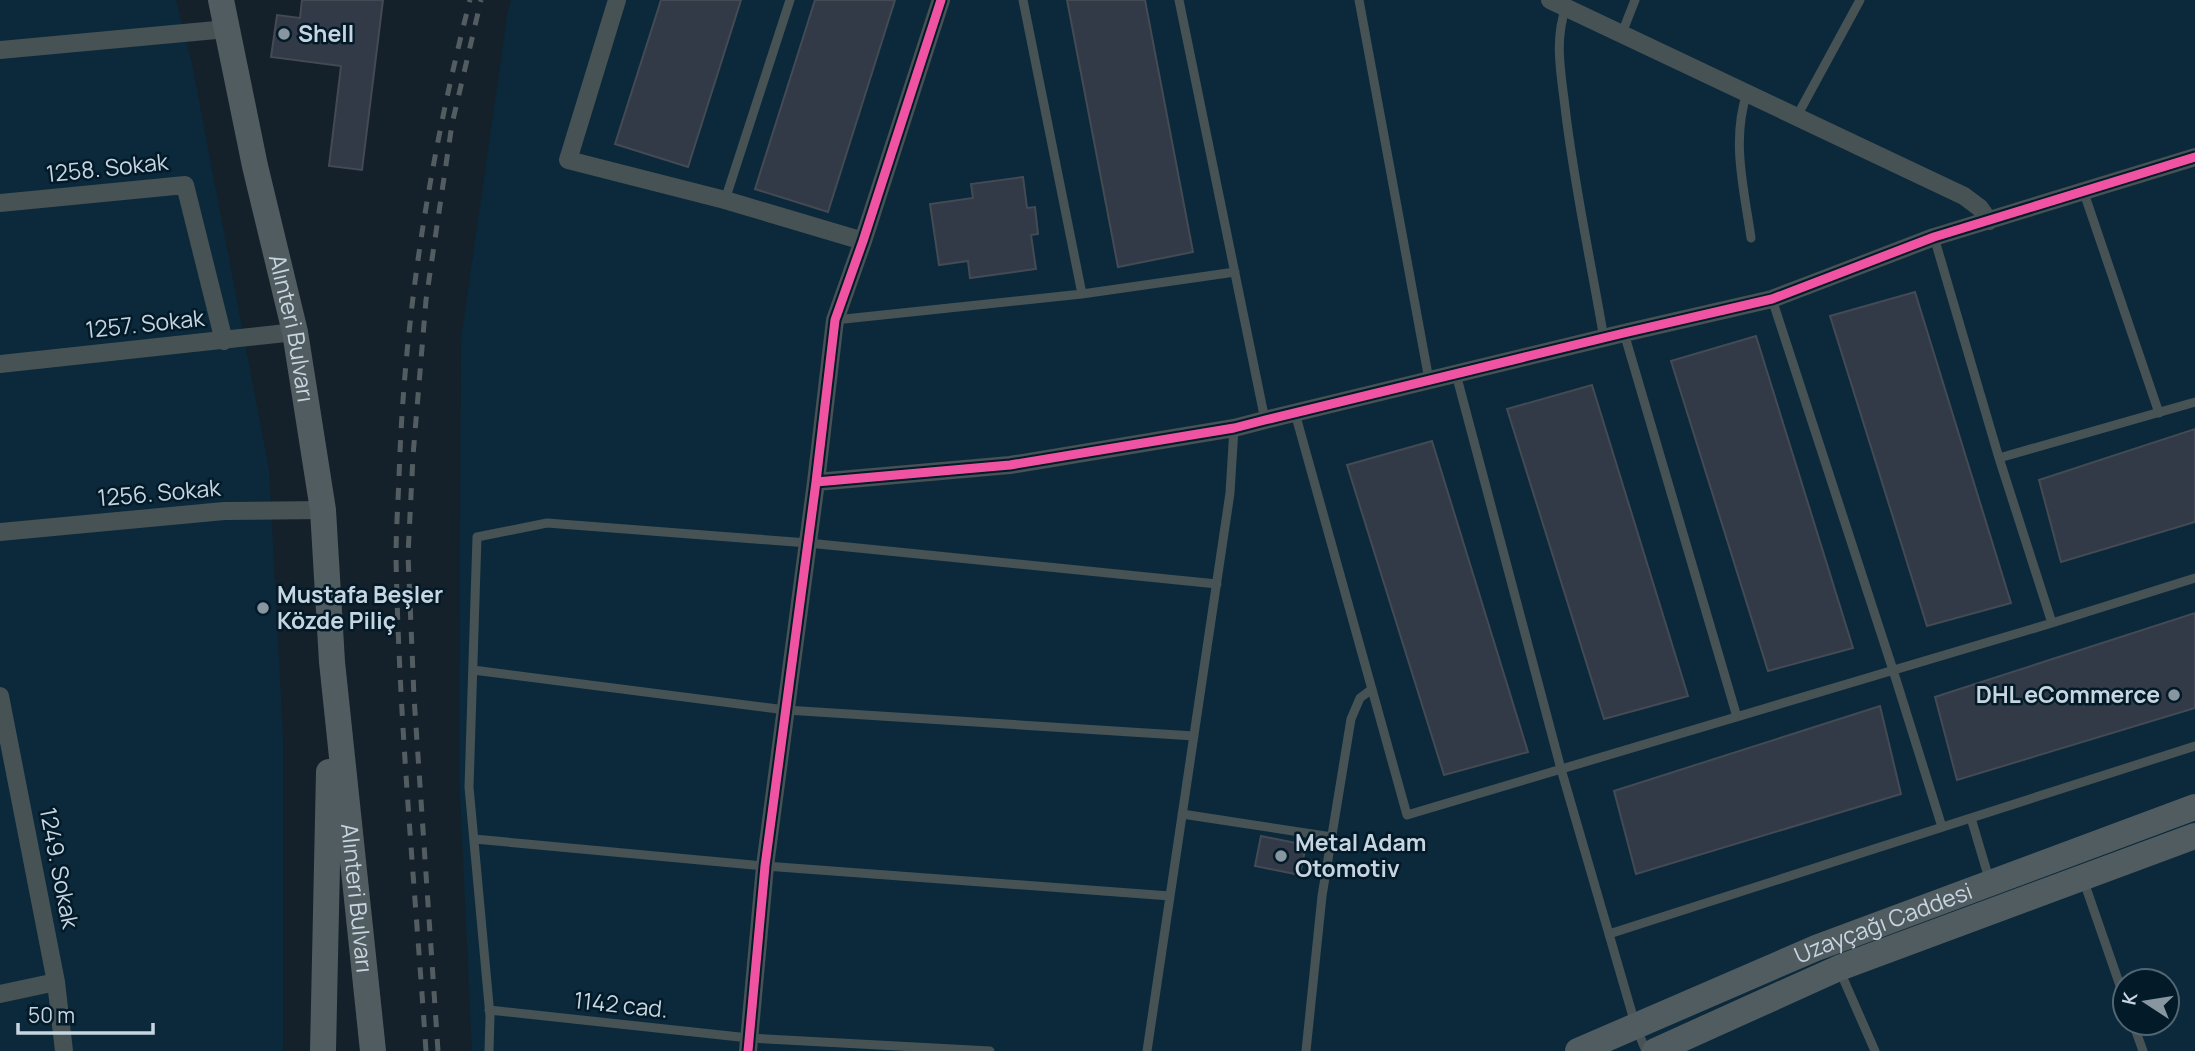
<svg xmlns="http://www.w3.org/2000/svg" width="2195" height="1051" font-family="Manrope,sans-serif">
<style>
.built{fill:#0b293b;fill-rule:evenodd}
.building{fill:#333a47;stroke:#434a53;stroke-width:2}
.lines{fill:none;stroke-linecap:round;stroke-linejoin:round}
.service{stroke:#475254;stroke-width:9}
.minor{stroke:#475254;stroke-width:18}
.secondary{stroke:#505c60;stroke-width:26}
.rail{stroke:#535d61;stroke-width:5;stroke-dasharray:12 12;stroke-linecap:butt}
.cycleway-casing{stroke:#031a29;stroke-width:13}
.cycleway{stroke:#f153a3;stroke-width:9}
.poi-dot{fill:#8896a0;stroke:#031a29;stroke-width:2.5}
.labels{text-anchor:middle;stroke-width:5;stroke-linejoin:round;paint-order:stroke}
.poi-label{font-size:23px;font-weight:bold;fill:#c7d5e0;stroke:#031a29;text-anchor:start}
.street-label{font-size:23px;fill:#c7d5e0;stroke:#031a29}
</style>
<rect width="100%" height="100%" fill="#14212a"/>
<path class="built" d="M0,0H176L192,64L269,470L283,737V1051H0Z
M511,0H2195V1051H472L459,774L461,340L508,11ZM2125,981H2167V1023H2125Z"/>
<path class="building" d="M302,0H383L362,170L329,166L341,66L271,57L277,15L300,18Z
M661,0H741L688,167L615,144Z
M815,0H895L828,212L755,189Z
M1067,0H1145L1193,252L1118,267Z
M1023,177L1027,208L1035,207L1038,234L1031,235L1036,269L970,278L968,261L939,265L930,204L973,198L971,184Z
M1915,292L2011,603L1927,626L1830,316Z
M1756,336L1853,648L1768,671L1671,361Z
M1592,385L1688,696L1604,719L1507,409Z
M2195,429V522L2061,562L2039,480Z
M1432,441L1528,752L1444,775L1347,465Z
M2195,613V708L1957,780L1935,697Z
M1880,706L1901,794L1636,874L1614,791Z
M1261,836L1306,845L1300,875L1255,866Z"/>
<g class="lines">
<path class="service" d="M1023,0L1082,294
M1179,0L1265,420
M1359,0L1429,380
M1566,7C1554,40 1561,73 1565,107C1574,185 1591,262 1604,339
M1622,33L1635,0
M1747,93C1731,140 1744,189 1751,238
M1797,116L1860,0
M2083,190L2159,413
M725,200L790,0
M1934,237L1999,458L2052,623
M1772,299L1893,670L1942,827
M835,320L1082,294L1235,272
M1624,333L1737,717
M1456,374L1561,769L1636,1027L1646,1051
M1295,413L1407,815L2052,623L2195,578
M1999,458L2195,402
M473,670L786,710L1194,736
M1182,814L1332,837
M1971,818L1990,882
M474,839L765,866L1170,896
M2083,879L2125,1000
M1609,934L2195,746
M1839,969L1875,1051
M489,1010L749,1038L990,1051
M2133,1023L2143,1051
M489,1051L490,1016L469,787L477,537L547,523L808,543L1217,584
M1147,1051L1230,493L1234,428
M1306,1051L1322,896L1351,719L1360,698L1372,689"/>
<path class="minor" d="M617,0L568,160L725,200L863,241
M1550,0L1964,196L1980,208L1989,221
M0,50L227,29
M0,203L185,185L224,341
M0,364L295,332
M816,482L1010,465L1234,428L1265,420L1624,333L1772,299L1934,237L2195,157
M0,532L224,511L323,510
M0,696L56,982L64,1051
M0,994L56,982
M748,1051L765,866L816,482L835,320L863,241L941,0"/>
<g class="secondary">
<path id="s1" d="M221,0L255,166L295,332L323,510L332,662L373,1051"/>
<path d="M323,1051L329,772"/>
<path id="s2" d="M1578,1051L1816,948L2195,807"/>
<path d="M1655,1051L1839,968L2195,836"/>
</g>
<path class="rail" d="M426,1051C415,887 399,722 396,557C396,531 398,504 399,478C404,316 430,156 470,0
M438,1051L414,697L408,555L413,456L426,300L452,124L481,0"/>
<defs>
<path id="cycleway" d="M816,482L1010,465L1234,428L1265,420L1624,333L1772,299L1934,237L2195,157
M748,1051L765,866L816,482L835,320L863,241L941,0"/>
</defs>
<use href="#cycleway" class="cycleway-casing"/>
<use href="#cycleway" class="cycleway"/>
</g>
<g class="poi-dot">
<circle cx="284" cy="34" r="7"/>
<circle cx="263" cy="608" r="7"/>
<circle cx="2174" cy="695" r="7"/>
<circle cx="1281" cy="856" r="7"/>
</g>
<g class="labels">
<g class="poi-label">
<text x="298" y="42">Shell</text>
<text x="277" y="603">Mustafa Beşler<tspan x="277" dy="26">Közde Piliç</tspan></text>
<text x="2160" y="703" text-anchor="end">DHL eCommerce</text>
<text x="1295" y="851">Metal Adam<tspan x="1295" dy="26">Otomotiv</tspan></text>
</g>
<g class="street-label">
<text transform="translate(107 168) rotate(-6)" y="8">1258. Sokak</text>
<text transform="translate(145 324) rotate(-6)" y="8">1257. Sokak</text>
<text dy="8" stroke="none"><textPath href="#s1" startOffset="336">Alınteri Bulvarı</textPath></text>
<text transform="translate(159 493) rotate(-5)" y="8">1256. Sokak</text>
<text transform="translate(59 868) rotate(79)" y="8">1249. Sokak</text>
<text dy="8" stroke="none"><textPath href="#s1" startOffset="910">Alınteri Bulvarı</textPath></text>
<text dy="8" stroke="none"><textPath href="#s2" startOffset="331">Uzayçağı Caddesi</textPath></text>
<text transform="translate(621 1005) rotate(6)" y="8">1142 cad.</text>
</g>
</g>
<g transform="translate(2146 1002) rotate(282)"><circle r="33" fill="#031a29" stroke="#516572" stroke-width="2"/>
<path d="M0-5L12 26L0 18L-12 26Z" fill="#8896a0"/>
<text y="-10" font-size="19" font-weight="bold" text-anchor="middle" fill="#c7d5e0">K</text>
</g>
<path d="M18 1023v10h135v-10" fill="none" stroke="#c7d5e0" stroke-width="3.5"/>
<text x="28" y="1023" font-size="21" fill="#c7d5e0" stroke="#031a29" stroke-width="5" paint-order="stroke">50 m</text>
</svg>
